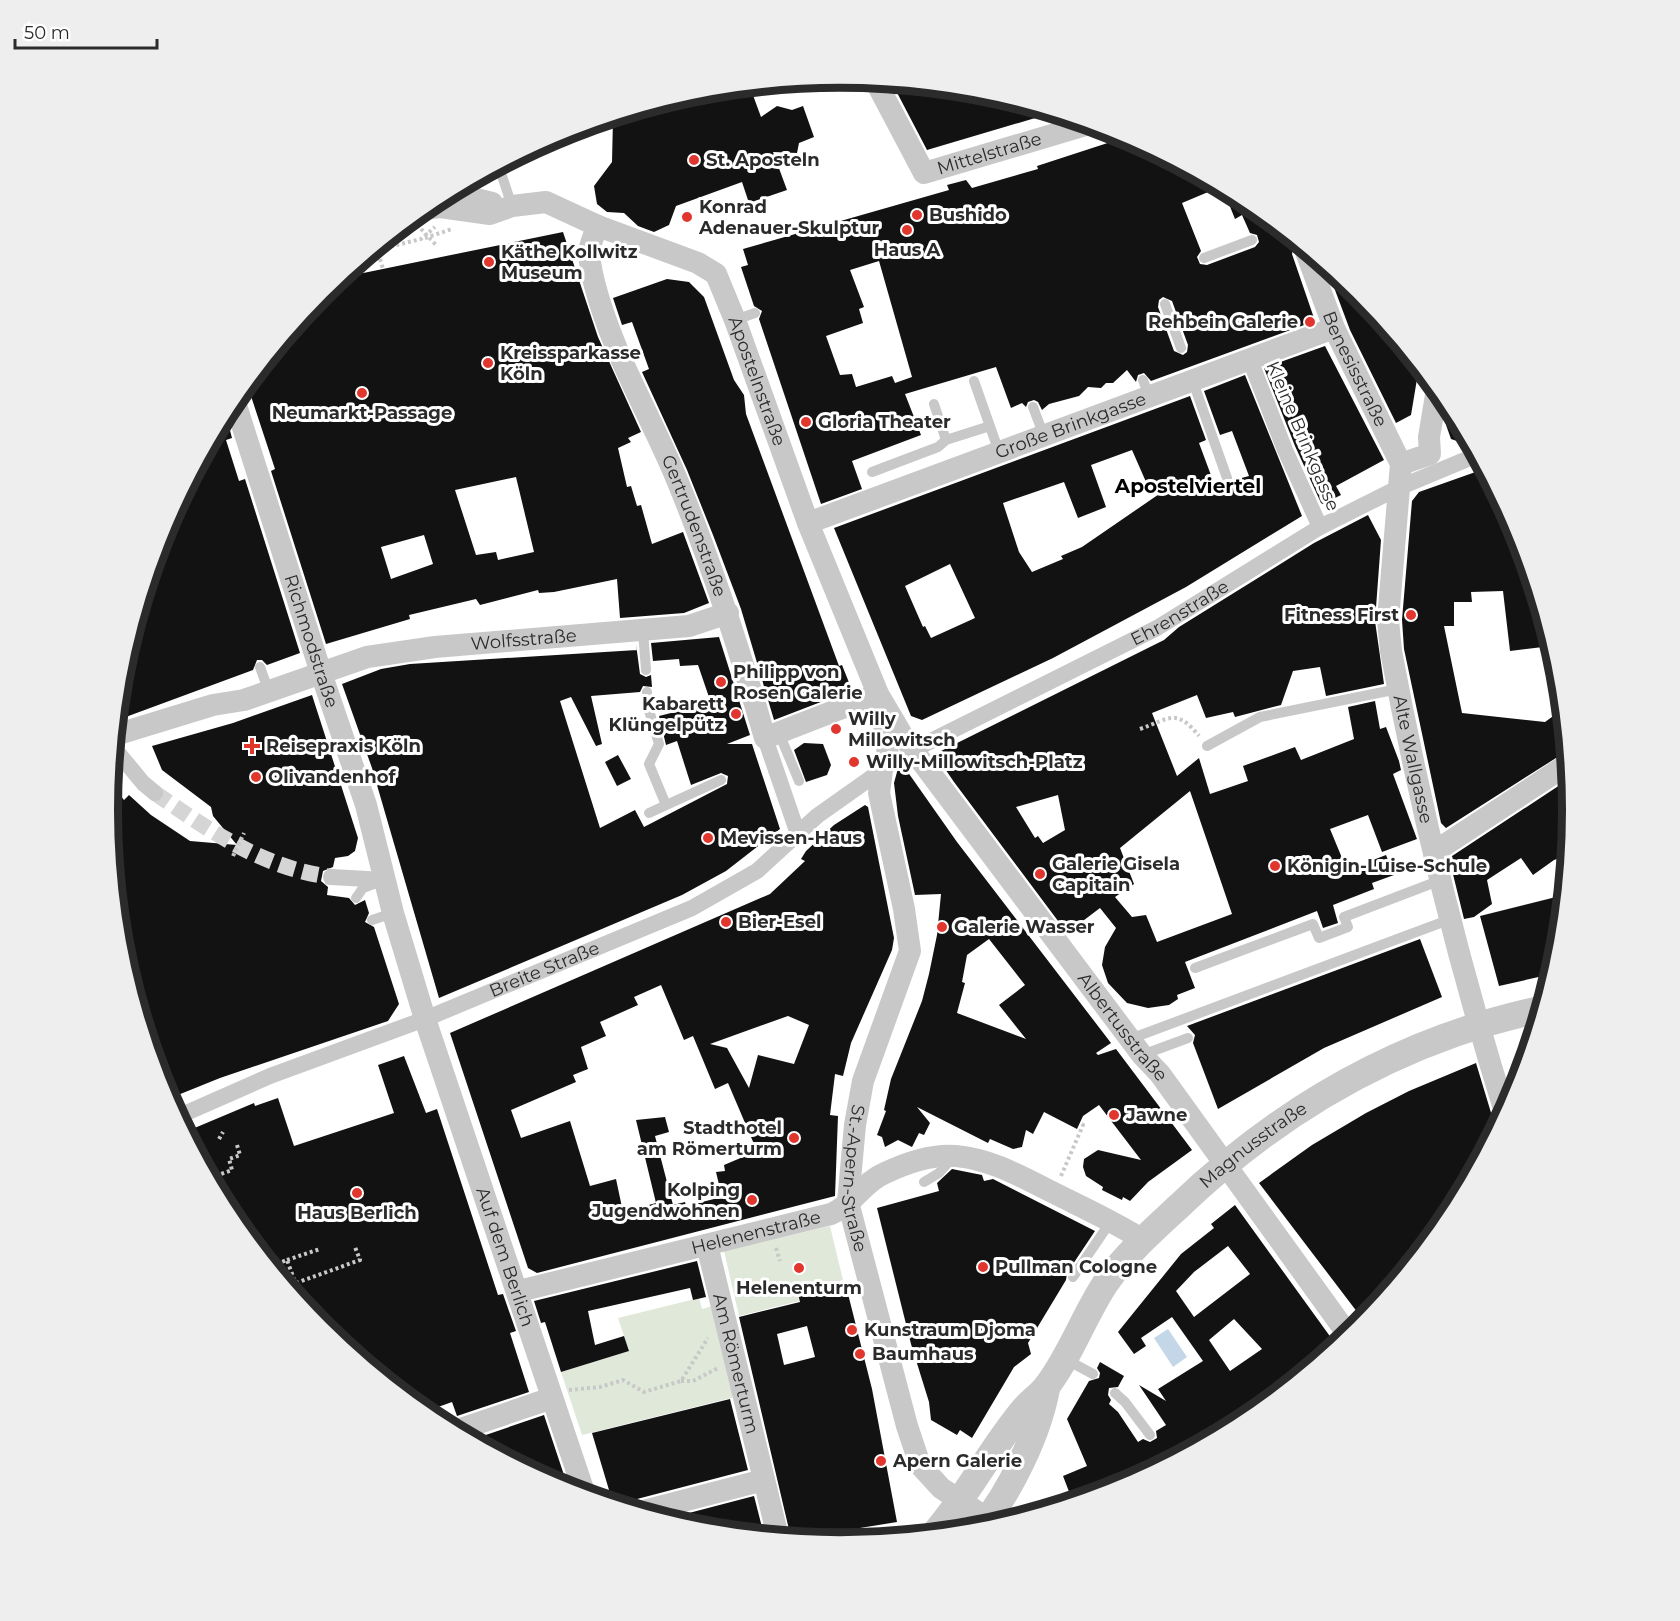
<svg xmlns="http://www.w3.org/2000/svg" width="1680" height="1621" font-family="Montserrat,sans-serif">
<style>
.green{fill:#e0e9d9}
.water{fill:#c4d7e9}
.building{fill:#121212;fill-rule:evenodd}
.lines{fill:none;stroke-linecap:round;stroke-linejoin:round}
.pedestrian-tunnel{stroke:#d5d5d5;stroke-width:16;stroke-dasharray:16 8;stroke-linecap:butt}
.path{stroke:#c8c8c8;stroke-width:4;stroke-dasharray:3 3;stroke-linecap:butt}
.service{stroke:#c8c8c8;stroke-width:10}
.pedestrian{stroke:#c8c8c8;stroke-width:16}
.minor{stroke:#c8c8c8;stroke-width:22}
.tertiary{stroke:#c8c8c8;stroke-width:27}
.path-bridge{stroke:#c8c8c8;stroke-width:4;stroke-dasharray:3 3;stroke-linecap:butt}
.poi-dot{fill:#e1362e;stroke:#fff;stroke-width:2}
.labels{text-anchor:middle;stroke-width:6;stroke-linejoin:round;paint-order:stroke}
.street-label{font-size:18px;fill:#2b2b2b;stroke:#fff}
.poi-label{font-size:18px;font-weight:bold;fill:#2b2b2b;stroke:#fff;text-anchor:start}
.neighbourhood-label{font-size:20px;font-weight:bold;fill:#000;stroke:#fff}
.rim{fill:none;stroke:#2b2b2b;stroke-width:8}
</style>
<rect width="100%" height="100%" fill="#fff"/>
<path class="green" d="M830,1226L843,1280L797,1292L799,1301L739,1316L724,1251Z
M699,1298L702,1309L712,1306L735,1397L582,1435L561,1372L629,1351L618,1318Z"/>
<path class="water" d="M1168,1329L1187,1357L1173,1367L1154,1338Z"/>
<path class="building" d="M892,83L983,92L1052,113L927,150Z
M750,87L761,117L777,106L792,110L803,106L814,137L799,143L797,153L773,152L787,190L749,203L742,182L676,206L669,225L654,232L638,226L624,213L607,212L597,204L594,186L612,162L613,118L697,92L712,91L715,97Z
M1126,137L1220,187L1182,203L1201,251L1197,257L1200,264L1207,265L1255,247L1259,242L1257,235L1250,233L1242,215L1235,219L1223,189L1247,202L1275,224L1273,231L1275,236L1281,237L1287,234L1295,241L1292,254L1315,321L1151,381L1144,373L1138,375L1136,382L1127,370L1113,383H1106L1101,388L1088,387L1079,396L1049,404L1042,410L1038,402L1034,400L1028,402L1026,407L1022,403L1011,408L996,367L905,394L921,435L852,461L862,489L821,504L759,319L762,311L754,306L741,267L748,265L743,249L949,190L947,185L966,180L972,188L1038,169L1037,166ZM879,261L912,377L895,383L892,376L856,387L852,374L840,375L826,336L863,323L859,309L864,307L850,270ZM1163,297L1172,301L1188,345L1187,352L1183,355L1174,351L1158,307L1159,300Z
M563,232L598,337L641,432L628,438L631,442L618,448L627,487L631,486L637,506L641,505L652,544L683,532L709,603L684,613L620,618L617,579L554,592L539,593L538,590L480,605L476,599L409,615L410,619L326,644L271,471L275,469L247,384L322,292L339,278ZM516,477L534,552L498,560L496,552L476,555L455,490ZM424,535L433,564L391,579L381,547Z
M1326,266L1358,293L1419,367L1411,415L1396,423L1350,330Z
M667,279L689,282L704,297L734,380L744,395L746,414L839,666L842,665L852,690L774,720L741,609L713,535L687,470L642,372L649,369L632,322L622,325L613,298Z
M1325,346L1384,460L1336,486L1341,495L1323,504L1321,503L1295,446L1264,368Z
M1245,375L1302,516L1186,587L1053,658L922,720L911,716L834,528L1190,396L1206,440L1199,443L1215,486L1230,485L1234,480L1249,476L1232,431L1220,435L1204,391ZM1132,450L1150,491L1163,486L1165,490L1082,547L1061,556L1063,559L1032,572L1019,552L1003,503L1064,482L1078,518L1106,507L1091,465ZM950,564L975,618L931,638L925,626L923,627L905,586Z
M1448,403L1449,404L1472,446L1451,439L1445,422Z
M228,423L232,438L226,440L239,481L245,479L300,653L267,665L262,660H257L253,670L123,718L118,707L122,667L163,530L220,424Z
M1484,469L1517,531L1545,625H1540L1543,647L1510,651L1503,591L1471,592L1472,602H1454V626H1444L1462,713L1545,722L1563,709L1567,751L1446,828L1441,823L1404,649L1402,620L1412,501L1419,492Z
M1368,515L1381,540L1375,621L1384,684L1326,696L1320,667L1293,671L1281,705L1235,717L1233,712L1206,718L1197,695L1152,713L1177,776L1199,758L1210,794L1248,781L1243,766L1295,747L1301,760L1354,739L1348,707L1375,701L1380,729L1386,727L1399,761L1401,770L1393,774L1417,839L1382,852L1368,815L1330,829L1347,870L1386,855L1394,875L1372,883L1374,889L1333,905L1338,923L1323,928L1317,911L1185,962L1195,988L1177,995L1178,999L1169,1005L1148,1008L1127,1003L1108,983L1102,965L1105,947L1116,928L1100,908L1067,933L954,782L939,760L945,758L941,751L1164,640L1179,627L1314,543ZM1190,791L1232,914L1157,942L1146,915L1132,917L1115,897L1134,884L1120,848ZM1058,795L1065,830L1043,843L1038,836L1035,838L1016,807Z
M719,637L750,735L727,744H752L780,829L726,871L682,895L439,998L372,768L342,684L381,669L410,664L637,650L636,644L640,674L646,677L651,675L652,687L643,686L640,692L591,696L602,744L596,746L571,697L560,701L600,828L635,810L644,827L727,784L728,776L721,773L691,785L677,741L666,745L659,716L711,703L698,665L680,666L679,659L653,661L651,643Z
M312,695L358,838L355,851L348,856L335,858L333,867L323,871L321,881L328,887L327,895L349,898L355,905L365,900L369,913L365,922L374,927L399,1004L388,1021L220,1078L168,1099L122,953L108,810L110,783L124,800L129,795L151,815L190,841L237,845L213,816L211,807L162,770L152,746L233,723Z
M804,743L823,744L831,765L827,775L806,782L794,750Z
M618,755L631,779L617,786L605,762Z
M900,761L957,842L1111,1043L1096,1053L1098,1055L1116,1049L1192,1150L1148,1182L1130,1201L1123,1197L1122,1200L1102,1190L1103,1187L1086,1176L1083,1167L1084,1159L1098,1150L1141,1160L1099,1105L1083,1116L1077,1129L1044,1112L1033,1134L1026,1130L1022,1147L1013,1149L990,1139L988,1143L917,1107L930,1123L924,1135L919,1133L912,1147L898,1140L885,1147L882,1137L877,1135L886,1111L884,1110L891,1079L922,1001L929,974L937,935L941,894L915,895L898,816L894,783ZM989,939L1025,985L999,1005L1026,1039L957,1013L965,983L962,982L967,955Z
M1569,779L1572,811L1568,855L1554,860L1533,875L1521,858L1487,880L1492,904L1474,917L1464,919L1449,858Z
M865,805L868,807L894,938L892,950L851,1043L843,1076L835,1074L830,1115L838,1116L835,1196L537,1273L528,1268L450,1033L770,894L805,861L801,859L806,851L834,825ZM661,985L684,1040L693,1036L715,1089L728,1083L757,1151L724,1165L725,1171L716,1172L722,1197L686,1206L685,1202L673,1205L655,1136L669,1132L665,1117L636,1120L656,1203L623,1212L616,1179L590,1186L570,1121L521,1138L511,1110L576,1082L573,1075L588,1069L581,1047L606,1036L600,1022L638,1005L634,997ZM788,1016L809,1025L794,1064L758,1055L749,1088L727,1048L710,1044Z
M1564,895L1558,954L1552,974L1499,986L1480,916Z
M1420,939L1442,997L1324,1048L1218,1109L1193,1043L1195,1035L1187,1026Z
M404,1056L426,1113L437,1109L498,1295L503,1294L516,1331L510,1333L529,1392L457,1416L452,1402L424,1412L322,1328L231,1217L185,1132L254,1103L255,1106L278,1098L294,1146L394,1113L378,1065Z
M1476,1063L1492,1116L1498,1125L1469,1179L1457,1186L1463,1192L1449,1218L1364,1321L1259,1183L1312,1145L1366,1113L1409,1091Z
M952,1169L982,1175L984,1181L993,1179L1095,1231L1067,1273L1066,1280L1028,1343L1031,1354L1014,1367L972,1438L960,1430L957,1435L931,1420L929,1402L911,1344L877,1208L939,1191L937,1183Z
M1235,1205L1337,1346L1288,1385L1205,1442L1114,1489L1073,1502L1063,1476L1087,1466L1067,1419L1089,1381L1099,1378L1100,1373L1097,1368L1100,1362L1124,1376L1118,1387L1109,1388L1108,1395L1111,1400L1109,1404L1118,1412L1138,1442L1143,1439L1150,1442L1157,1438L1156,1431L1166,1425L1139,1385L1166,1401L1158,1389L1203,1361L1172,1317L1141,1338L1146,1346L1134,1354L1118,1332L1181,1254L1214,1228L1211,1224ZM1228,1246L1250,1274L1194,1317L1176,1291L1194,1272ZM1234,1319L1262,1349L1230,1371L1209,1340Z
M697,1261L706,1297L693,1300L690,1288L588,1311L595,1345L624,1336L629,1351L561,1372L545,1322L541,1323L534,1301Z
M845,1282L872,1389L897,1522L860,1528L863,1541L840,1543L791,1538L739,1317L800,1302L798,1294ZM807,1326L815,1357L784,1365L777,1334Z
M730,1399L748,1470L637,1499L627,1508L609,1502L606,1491L609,1490L592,1433Z
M544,1415L569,1490L530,1471L526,1459L514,1463L471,1440Z
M754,1496L764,1535L697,1529L666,1519Z"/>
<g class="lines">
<path class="pedestrian-tunnel" d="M155,793C210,831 263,868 331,877"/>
<path class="path" d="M421,229L437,246
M425,238L452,229
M373,251L421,239L435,227
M380,259L383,269
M1140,729C1171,718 1176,708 1199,736
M219,1139L223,1132
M1061,1176L1083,1125L1080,1123
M210,1178L232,1170L229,1159L240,1155L237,1145
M776,1248L780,1261
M287,1260L320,1249
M271,1266L287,1260L304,1307
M296,1283L360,1260L355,1247
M681,1381H693L718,1368
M569,1390L600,1387L623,1380L644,1392L681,1381L708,1338"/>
<path class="service" d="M502,176L512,206
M1280,230L1281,229
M1204,258L1252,240
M1165,304L1181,348
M735,320L755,313
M1192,379L1227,478
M1143,380L1149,396
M974,381L999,452
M934,404L946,440
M1033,407L1044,436
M872,472L938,447L946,440L990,426
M643,631L646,670
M260,667L269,692
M647,692L648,707L659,744L649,764L666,805
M779,733L799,781
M1207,746L1260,717L1398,689
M649,813L721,780
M356,898L363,888L379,882
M372,920L393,913
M1195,968L1313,924L1319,938L1348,927L1344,917L1441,880
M1130,1039L1451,919
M1142,1055L1188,1038
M1501,1083L1515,1095
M924,1182L939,1173L953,1157
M1073,1277L1111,1221
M1065,1359L1093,1374
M1115,1393L1125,1402L1150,1435"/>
<g class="pedestrian">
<path d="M1250,360L1285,450L1320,527"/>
<path d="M765,738L798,834"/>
<path d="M114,748L143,783L155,793"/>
<path id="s1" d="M913,750L1157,628L1320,527L1398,488L1477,455"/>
<path d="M331,877L385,880"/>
<path id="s2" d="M177,1117L270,1076L425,1019L692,908L757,871L817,816L882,770"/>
</g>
<g class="minor">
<path id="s3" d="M876,82L924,173L1089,124"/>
<path d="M456,189L464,196L492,203"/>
<path id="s4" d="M424,209L440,207L490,214L512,206L546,202L598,226L698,263L716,274L735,320L808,523L878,694L904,738L1142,1055L1160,1074L1349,1336"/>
<path id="s5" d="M598,226C586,251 588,255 594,282C611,350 648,411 675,475C711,561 739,648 765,738L878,694"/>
<path id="s6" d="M1305,249L1334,328L1401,464L1388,620L1391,651C1420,807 1458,962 1505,1112"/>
<path id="s7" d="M234,399L321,673L366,805L393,913L425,1019L585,1495"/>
<path d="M1401,464L1430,454L1429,437L1437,389"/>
<path id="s8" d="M808,523L1334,328"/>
<path id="s9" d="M882,710L888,755L882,770L879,793L904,909L910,951L863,1081L855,1125L848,1202L907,1426L920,1465L941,1488L997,1525"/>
<path id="s10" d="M115,735L213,705L244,700L367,657L435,647L689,626L728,613"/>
<path d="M1434,852L1568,764"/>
<path id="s11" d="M707,1245L778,1537"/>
<path id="s12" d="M519,1291L831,1214C852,1206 863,1182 885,1173C906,1163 932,1154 956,1156C991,1159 1022,1177 1054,1193C1084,1208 1115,1222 1143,1240"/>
<path d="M455,1431L552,1398"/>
<path d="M640,1512L764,1480"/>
</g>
<g class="tertiary">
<path d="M980,1529C1010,1492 1039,1433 1047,1386"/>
<path id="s13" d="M934,1534C968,1495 991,1448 1024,1409C1031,1401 1040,1395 1047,1386C1070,1356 1084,1316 1105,1284C1124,1256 1152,1231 1177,1208C1280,1109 1401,1039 1542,1009"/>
</g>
<path class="path-bridge" d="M233,856L244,833"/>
</g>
<g class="poi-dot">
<circle cx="694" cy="160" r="6"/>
<circle cx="917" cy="215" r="6"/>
<circle cx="687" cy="217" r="6"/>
<circle cx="907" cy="230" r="6"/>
<circle cx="489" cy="262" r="6"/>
<circle cx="1310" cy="322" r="6"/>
<circle cx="488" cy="363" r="6"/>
<circle cx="362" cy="393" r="6"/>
<circle cx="806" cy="422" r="6"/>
<circle cx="1411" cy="615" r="6"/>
<circle cx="721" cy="682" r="6"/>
<circle cx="736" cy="714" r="6"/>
<circle cx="836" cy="729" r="6"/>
<path d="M249 737h6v6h6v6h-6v6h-6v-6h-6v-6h6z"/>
<circle cx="854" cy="762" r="6"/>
<circle cx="256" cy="777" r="6"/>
<circle cx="708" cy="838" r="6"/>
<circle cx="1275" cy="866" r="6"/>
<circle cx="1040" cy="874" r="6"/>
<circle cx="726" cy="922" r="6"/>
<circle cx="942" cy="927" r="6"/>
<circle cx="1114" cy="1115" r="6"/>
<circle cx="794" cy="1138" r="6"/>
<circle cx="357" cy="1193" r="6"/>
<circle cx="752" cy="1200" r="6"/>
<circle cx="983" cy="1267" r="6"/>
<circle cx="799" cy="1268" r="6"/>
<circle cx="852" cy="1330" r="6"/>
<circle cx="860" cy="1354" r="6"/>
<circle cx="881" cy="1461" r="6"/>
</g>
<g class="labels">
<g class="street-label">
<text dy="6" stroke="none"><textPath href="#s3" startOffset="171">Mittelstraße</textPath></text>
<text dy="6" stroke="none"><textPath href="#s6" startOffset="130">Benesisstraße</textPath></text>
<text dy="6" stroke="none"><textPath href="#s4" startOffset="424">Apostelnstraße</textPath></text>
<text dy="6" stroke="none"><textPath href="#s8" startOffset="280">Große Brinkgasse</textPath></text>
<text transform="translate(1303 436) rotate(67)" y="6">Kleine Brinkgasse</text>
<text dy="6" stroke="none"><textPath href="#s5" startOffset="322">Gertrudenstraße</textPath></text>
<text dy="6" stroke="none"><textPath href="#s1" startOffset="300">Ehrenstraße</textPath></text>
<text dy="6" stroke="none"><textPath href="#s7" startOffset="254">Richmodstraße</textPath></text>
<text dy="6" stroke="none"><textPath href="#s10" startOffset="422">Wolfsstraße</textPath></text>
<text dy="6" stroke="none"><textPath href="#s6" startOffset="534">Alte Wallgasse</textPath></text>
<text dy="6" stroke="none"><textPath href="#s2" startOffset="396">Breite Straße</textPath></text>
<text dy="6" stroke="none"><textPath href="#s4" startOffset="1173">Albertusstraße</textPath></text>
<text dy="6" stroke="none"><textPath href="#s13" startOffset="508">Magnusstraße</textPath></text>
<text dy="6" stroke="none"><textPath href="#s9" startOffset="483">St.-Apern-Straße</textPath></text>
<text dy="6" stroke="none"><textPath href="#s12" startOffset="244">Helenenstraße</textPath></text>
<text dy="6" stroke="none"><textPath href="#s7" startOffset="900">Auf dem Berlich</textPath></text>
<text dy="6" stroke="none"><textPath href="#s11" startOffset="122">Am Römerturm</textPath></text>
</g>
<g class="poi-label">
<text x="706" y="166">St. Aposteln</text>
<text x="699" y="213">Konrad<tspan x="699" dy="21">Adenauer-Skulptur</tspan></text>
<text x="929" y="221">Bushido</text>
<text x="907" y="256" text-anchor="middle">Haus A</text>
<text x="501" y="258">Käthe Kollwitz<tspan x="501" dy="21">Museum</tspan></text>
<text x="1298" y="328" text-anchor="end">Rehbein Galerie</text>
<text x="500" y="359">Kreissparkasse<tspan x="500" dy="21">Köln</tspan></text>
<text x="362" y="419" text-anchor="middle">Neumarkt-Passage</text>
<text x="818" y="428">Gloria Theater</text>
<text x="1399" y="621" text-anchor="end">Fitness First</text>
<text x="733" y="678">Philipp von<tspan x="733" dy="21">Rosen Galerie</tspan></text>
<text x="724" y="710" text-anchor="end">Kabarett<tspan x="724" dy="21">Klüngelpütz</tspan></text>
<text x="848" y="725">Willy<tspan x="848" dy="21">Millowitsch</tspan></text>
<text x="266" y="752">Reisepraxis Köln</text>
<text x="866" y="768">Willy-Millowitsch-Platz</text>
<text x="268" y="783">Olivandenhof</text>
<text x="720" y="844">Mevissen-Haus</text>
<text x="1052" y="870">Galerie Gisela<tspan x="1052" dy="21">Capitain</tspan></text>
<text x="1287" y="872">Königin-Luise-Schule</text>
<text x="738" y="928">Bier-Esel</text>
<text x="954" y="933">Galerie Wasser</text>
<text x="1126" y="1121">Jawne</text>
<text x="782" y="1134" text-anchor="end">Stadthotel<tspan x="782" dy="21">am Römerturm</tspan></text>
<text x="740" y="1196" text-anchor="end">Kolping<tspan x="740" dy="21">Jugendwohnen</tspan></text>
<text x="357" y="1219" text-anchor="middle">Haus Berlich</text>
<text x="995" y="1273">Pullman Cologne</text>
<text x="799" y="1294" text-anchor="middle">Helenenturm</text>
<text x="864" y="1336">Kunstraum Djoma</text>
<text x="872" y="1360">Baumhaus</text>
<text x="893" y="1467">Apern Galerie</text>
</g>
<g class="neighbourhood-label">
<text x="1188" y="493">Apostelviertel</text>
</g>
</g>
<path d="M0 0H1680V1621H0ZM118 810a722 722 0 1 1 1444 0a722 722 0 1 1-1444 0Z" fill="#eee" fill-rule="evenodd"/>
<path class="rim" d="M118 810a722 722 0 1 1 1444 0a722 722 0 1 1-1444 0Z"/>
<path d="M15 39v9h142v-9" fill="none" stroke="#2b2b2b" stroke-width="3"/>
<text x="24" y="39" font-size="18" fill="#2b2b2b" stroke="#ffffff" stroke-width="4.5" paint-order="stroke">50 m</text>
</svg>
